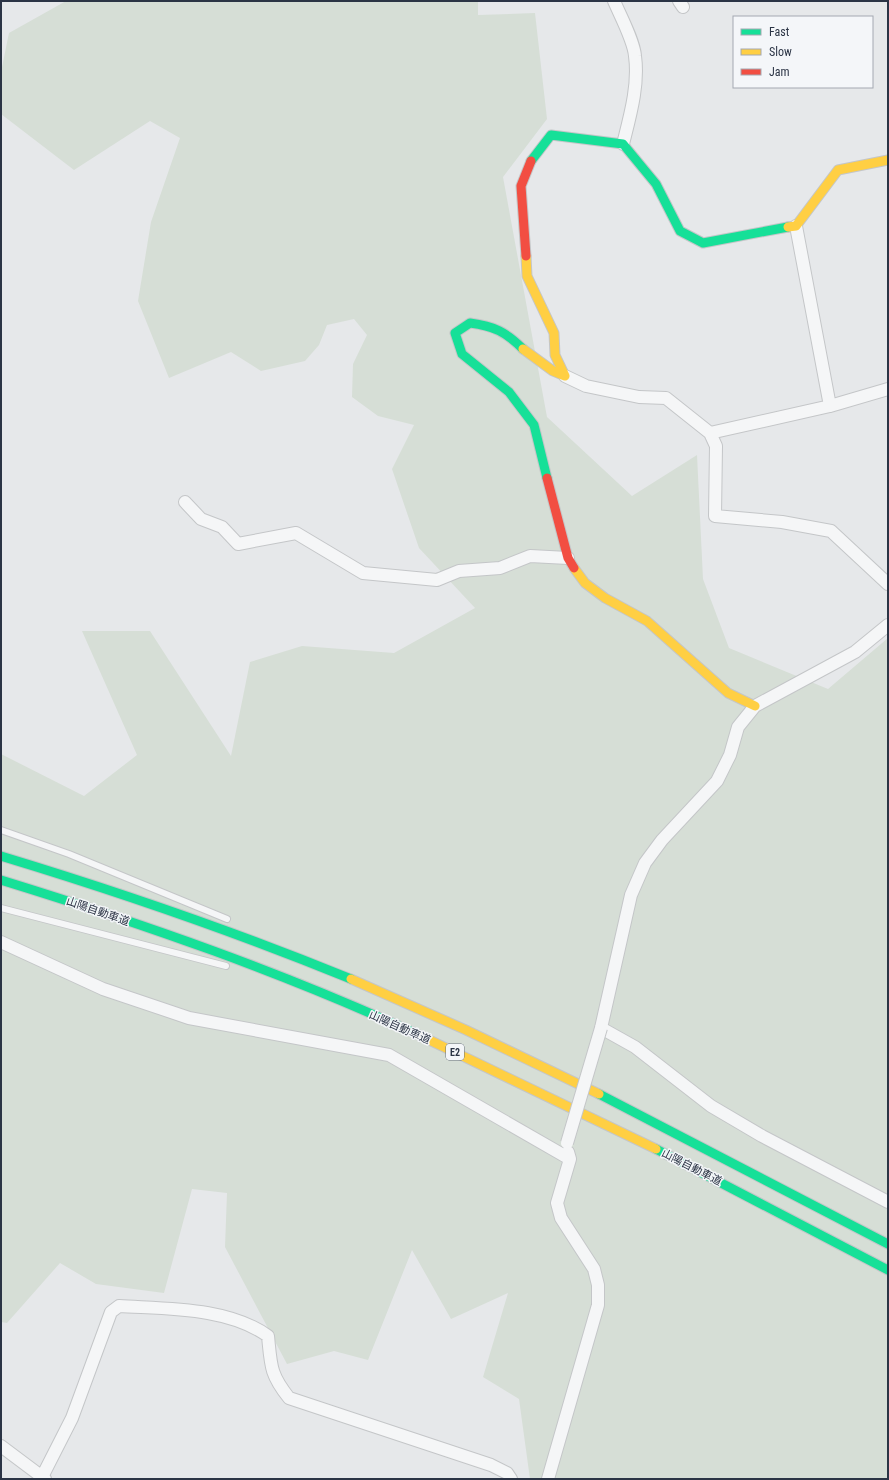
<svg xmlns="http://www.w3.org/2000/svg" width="889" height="1480" font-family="'Roboto Condensed','Noto Sans JP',sans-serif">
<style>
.green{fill:#d6ded6}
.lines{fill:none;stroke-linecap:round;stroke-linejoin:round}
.lane-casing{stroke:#c4c6c8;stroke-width:8}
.street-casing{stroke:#c4c6c8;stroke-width:14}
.fast-casing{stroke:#c4c6c8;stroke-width:11}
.slow-casing{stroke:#c4c6c8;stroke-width:11}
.jam-casing{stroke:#c4c6c8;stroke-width:11}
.lane{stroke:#f5f6f7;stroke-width:6}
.street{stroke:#f5f6f7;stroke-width:12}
.fast{stroke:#16e098;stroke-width:9}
.slow{stroke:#ffcf43;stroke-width:9}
.jam{stroke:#f24e42;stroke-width:9}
.street-bridge-casing{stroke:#c4c6c8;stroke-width:14;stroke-linecap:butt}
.street-bridge{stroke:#f5f6f7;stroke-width:12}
.labels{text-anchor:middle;stroke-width:3;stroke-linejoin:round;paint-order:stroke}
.shield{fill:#f4f6f9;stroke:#676e7b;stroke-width:1}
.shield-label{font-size:10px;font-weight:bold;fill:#2b3445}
.street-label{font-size:11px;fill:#2b3445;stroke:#f4f6f9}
</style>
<rect width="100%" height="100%" fill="#e6e8ea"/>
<path class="green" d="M66,1H478V15L535,13L547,119L503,177L547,417L632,496L697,455L703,579L729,648L828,689L888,638V1479H530L519,1399L483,1377L508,1293L451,1319L412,1250L368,1360L334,1351L287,1364L225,1247L227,1193L192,1189L164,1293L96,1284L60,1263L7,1323L1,1322V754L84,796L137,755L82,631H150L231,756L250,662L302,646L394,653L475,608L419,548L392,469L414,425L378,416L352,397L353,364L367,335L354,319L327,325L319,345L305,361L261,371L231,352L169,378L138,301L151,222L180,138L150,121L74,170L1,114V72L9,33Z"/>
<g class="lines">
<defs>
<path id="lane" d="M1,830L69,854L227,919
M1,908L226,966"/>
<path id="street" d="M614,1C620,15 634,41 635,56C639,85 630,116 623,144
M679,1L683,7
M796,226L830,406
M565,376L586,386L639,397L666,398L710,433L716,446L715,516L782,522L831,531L888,584
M710,433L830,406L888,389
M185,502L201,519L222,527L238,544L296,533L363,573L437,580L459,571L500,568L530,556L568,558
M888,625L855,652L755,706L738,727L730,755L717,781L662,840L645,863L631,895L601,1028L635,1047L711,1106L762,1136L888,1202
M1,942L103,989L189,1018L389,1055L570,1159
M1,1446L45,1479
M42,1477L72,1418L111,1312L119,1306C167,1309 228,1307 268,1336C271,1366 270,1374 289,1398L491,1465L507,1473L511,1479
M548,1479L598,1305V1285L594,1269L561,1218L557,1203L570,1159L568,1152"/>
<path id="fast" d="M531,161L551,135L623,144L656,184L680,231L703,243L788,227
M523,349C506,332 494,326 470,323L455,333L462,354L509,392L534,425L547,478
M1,856C120,892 236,932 351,979
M1,880C144,924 285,973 421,1036
M599,1094L888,1244
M656,1149L888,1270"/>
<path id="slow" d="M788,227L796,226L838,170L888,160
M523,349L553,371L565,376L555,355L554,333L527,276L526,256
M574,568L585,583L605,598L647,621L728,693L755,706
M351,979L466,1030L599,1094
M421,1036L656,1149"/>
<path id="jam" d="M526,256L521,186L531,161
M547,478L568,558L574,568"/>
</defs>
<use href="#lane" class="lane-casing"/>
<use href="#street" class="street-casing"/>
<use href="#fast" class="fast-casing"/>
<use href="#slow" class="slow-casing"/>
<use href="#jam" class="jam-casing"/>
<use href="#lane" class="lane"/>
<use href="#street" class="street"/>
<use href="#fast" class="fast"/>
<use href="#slow" class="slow"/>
<use href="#jam" class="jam"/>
<defs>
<path id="street-bridge" d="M567,1143L601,1028"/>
</defs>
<use href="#street-bridge" class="street-bridge-casing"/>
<use href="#street-bridge" class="street-bridge"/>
</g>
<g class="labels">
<rect class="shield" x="446" y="1044" width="18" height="16" rx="3"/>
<g class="shield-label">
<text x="455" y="1056">E2</text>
</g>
<g class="street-label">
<text transform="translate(98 911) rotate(19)" y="4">山陽自動車道</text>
<text transform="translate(400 1027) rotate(24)" y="4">山陽自動車道</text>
<text transform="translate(692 1167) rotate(27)" y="4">山陽自動車道</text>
</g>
</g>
<rect width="889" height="1480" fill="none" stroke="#2b3445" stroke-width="4"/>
<rect x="733" y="16" width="140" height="72" fill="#f4f6f9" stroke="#a4a8b1"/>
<rect x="741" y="29" width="20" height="6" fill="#16e098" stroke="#a4a8b1"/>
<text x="769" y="36" font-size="12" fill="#2b3445">Fast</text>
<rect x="741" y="49" width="20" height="6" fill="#ffcf43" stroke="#a4a8b1"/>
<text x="769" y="56" font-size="12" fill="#2b3445">Slow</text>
<rect x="741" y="69" width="20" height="6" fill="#f24e42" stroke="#a4a8b1"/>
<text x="769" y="76" font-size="12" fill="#2b3445">Jam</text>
</svg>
